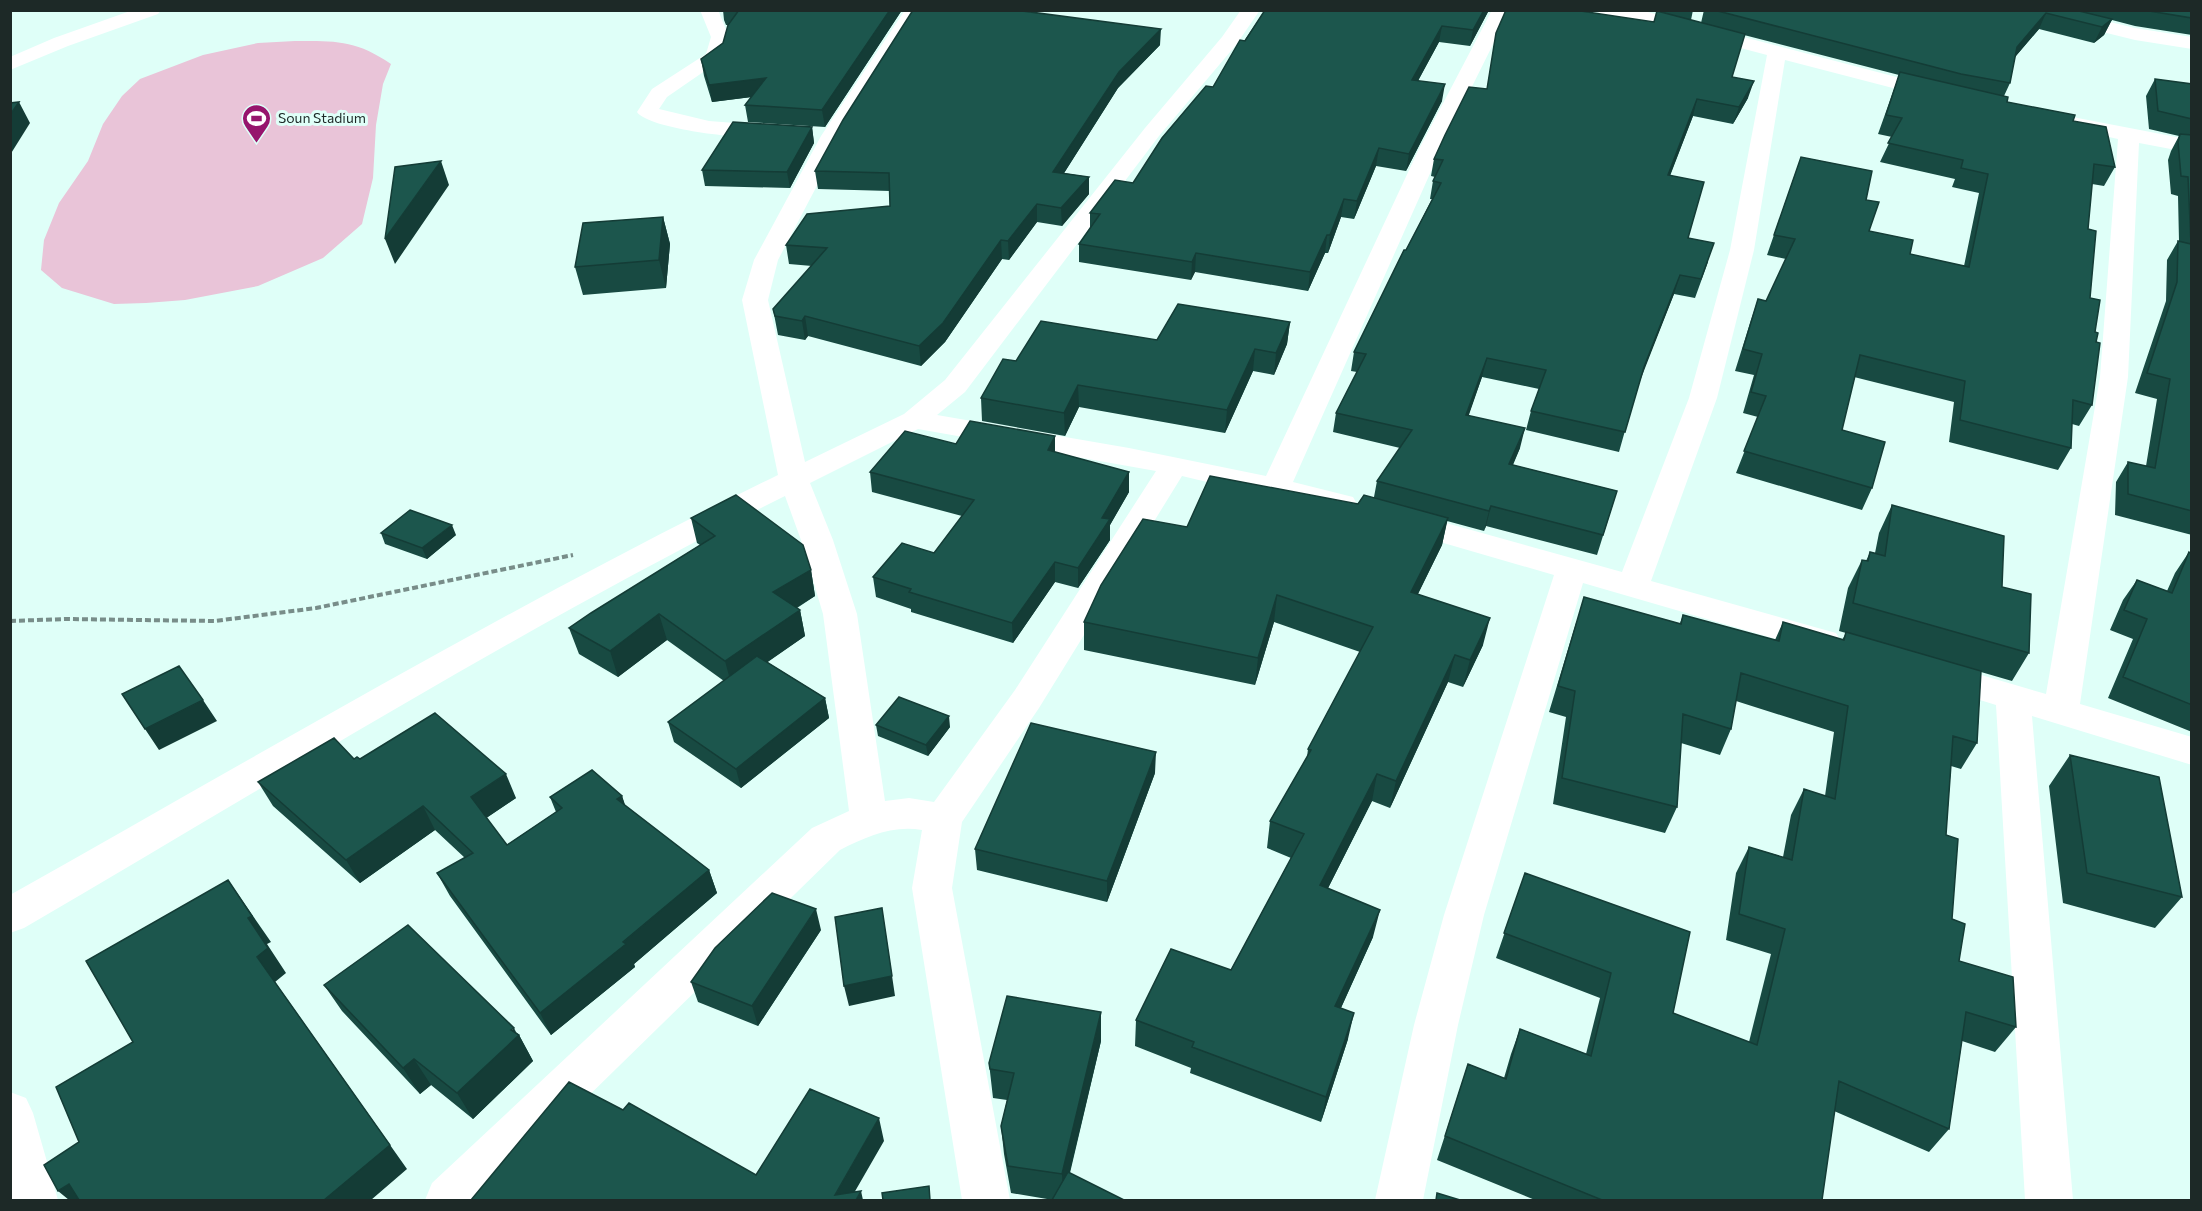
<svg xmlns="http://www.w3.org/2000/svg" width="2202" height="1211" font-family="Commissioner,sans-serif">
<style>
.green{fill:#e9c4d8}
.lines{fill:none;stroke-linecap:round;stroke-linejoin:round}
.path{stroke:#788d89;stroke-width:4;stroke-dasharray:6 3;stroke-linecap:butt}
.minor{fill:#fff;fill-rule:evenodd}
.wall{fill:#184a42}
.shaded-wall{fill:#143c36}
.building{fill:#1c564d;stroke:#143c36;stroke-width:1.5}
.labels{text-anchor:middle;stroke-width:6;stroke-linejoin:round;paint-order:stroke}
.far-poi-label{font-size:14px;fill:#1d2927;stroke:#dffff8;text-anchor:start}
</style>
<rect width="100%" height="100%" fill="#dffff8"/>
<path class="green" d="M295,41C336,41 356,40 391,64L383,84L376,125L373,178L362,224L323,258L258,286L185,300L146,303L114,304L62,288L41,270L44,240L59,203L88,161L103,124L122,96L140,79L203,55L258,43Z"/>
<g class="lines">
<path class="path" d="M10,621L67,619L215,621L316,608L573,555"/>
<path class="minor" d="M133,10H161L158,14L68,46L10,70V57L54,38Z
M700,10H718L729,37L725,57L667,97L659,109L709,121L772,126L779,128L783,132L779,136C758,142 649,130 637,112L652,89L706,54L711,37Z
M905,10H923L843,136L778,260L768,300L805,462L904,414L945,380L1145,128L1222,37L1241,10H1260L1236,45L1159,136L965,392L937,415L1129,448L1266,476L1418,151L1492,10H1510L1440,151L1293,482L1353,497L1357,504L1353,511L1342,514L1182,476L1039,708L962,822L952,888L1010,1200H962L912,888L922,830C892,825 866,837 840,850L482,1200H425L432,1183L812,828L849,811L823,614L801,540L785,496C524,626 276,781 24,928L10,933V895C264,752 516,603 778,475L742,300L754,260L821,136ZM918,429L1156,471L1015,690L934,802L909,798L885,801L857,614L833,540L810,483Z
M1597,10H1640L1946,90L1949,94L1946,98L1939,100L1785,60L1754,250L1717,398L1651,581L1836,633L1841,641L1836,649L1824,653L1583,583L1484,915L1458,1025L1423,1200H1375L1414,1025L1444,915L1554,575L1392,528L1388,521L1392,514L1403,511L1622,572L1689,398L1730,250L1767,55L1631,19L1600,14Z
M2027,10H2061L2135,28L2192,37V49L2135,40L2030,14Z
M2062,115L2192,140V153L2139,143L2128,377L2080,704L2192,737V765L2032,716L2073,1200H2025L1996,705L1925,683L1920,674L1925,665L1937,662L2046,694L2100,377L2118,139L2055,125L2052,121L2055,117Z
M10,1092L26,1098L33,1113L58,1200H10Z"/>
</g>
<path class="wall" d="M723,10H902L825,127L748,122L745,105L751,97L712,102L704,76L701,59L723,43L728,25H726L724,20Z
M1265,10H1489L1470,46L1439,42L1418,81L1442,101L1406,171L1376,166L1354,219L1341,217L1328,253H1325L1308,291L1195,272L1191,280L1079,262V244L1090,228V213L1133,183L1213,87Z
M1657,10H1693L1691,20L1701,23L1704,10H2192V35L2135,26L2112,20L2104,35L2094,43L2039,29L2015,57L2010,83L2004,96L2007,102L2073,121L2115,167L2104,186L2092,184L2088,229L2090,298L2096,342L2092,405L2079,426L2072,424L2071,448L2058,470L1949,442L1954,402L1854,377L1842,430L1872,488L1862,510L1736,473L1758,417L1743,413L1754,375L1735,371L1751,320L1758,299L1766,301L1786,259L1767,255L1801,157L1866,200L1869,231L1910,254L1964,266L1979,193L1952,187L1955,179L1880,162L1892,137L1878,134L1899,75L1744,35L1732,77L1748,98L1733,124L1693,116L1670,176L1688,238L1708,262L1695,298L1674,294L1639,381L1619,452L1526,430L1531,411L1539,389L1482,377L1468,416L1520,448L1513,465L1617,491L1597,555L1486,526L1484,531L1447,521L1442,545L1418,594L1483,645L1463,687L1448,682L1390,808L1372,801L1328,888L1373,937L1341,1008L1348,1039L1321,1122L1190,1073L1191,1068L1135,1046L1136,1020L1231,970L1291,858L1267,848L1270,821L1307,757L1308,749L1360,652L1274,622L1255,685L1084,650V622L1187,527L1358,504L1374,497L1377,481L1400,448L1333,432L1336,413L1357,372L1351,371L1354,352L1432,199H1430L1433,181L1435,177L1431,176L1434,159L1487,89L1496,33L1654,22Z
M1020,11L1160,45L1118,88L1064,173L1089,177V194L1062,226L1037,222L1009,260L1002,259L945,342L921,366L808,336L805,340L778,335L773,309L812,266L789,264L786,245L890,206V191L818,189L815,171Z
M2155,79L2192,84V535L2115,515L2116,482L2128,462L2146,466L2157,399L2135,393L2166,301L2167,260L2178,241H2179L2178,196L2171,194L2168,160L2171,151L2179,136L2149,129L2146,96Z
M812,127L814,143L790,188L705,186L702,170Z
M663,217L670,244L666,288L583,295L575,267Z
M1290,322L1287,344L1274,375L1253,371L1225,433L1079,407L1065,436L982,421L981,398L1016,361L1157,340Z
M956,444L1055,452L1129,472V492L1110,525V540L1078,588L1055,582L1013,643L911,612V609L876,597L873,577L934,553L962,516L872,492L870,472Z
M1892,505L2002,587L2029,653L2012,681L1981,672L1977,743L1961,769L1951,766L1946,835L1952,919L1959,961L2016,1027L1995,1052L1962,1041L1949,1129L1929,1152L1834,1111L1822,1200H1535L1437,1160L1468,1064L1504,1078L1511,1054L1520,1029L1586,1054L1600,998L1496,958L1525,873L1673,1013L1749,1042L1771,954L1726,940L1736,873L1749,847L1783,857L1791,815L1804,789L1825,796L1834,732L1736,701L1731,729L1720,755L1681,743L1677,807L1665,833L1553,804L1566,717L1549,712L1576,623H1680L1683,615L1775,640L1783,622L1842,640L1846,633L1839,631L1848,588L1862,560L1866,561L1870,552L1875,553L1879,533Z
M691,518L811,570L815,596L797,608L800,610L805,636L767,662L825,698L829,718L741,788L674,742L668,722L724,681L667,640L618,677L579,654L569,628L700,545L697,543Z
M381,533L456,535L427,559L385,544Z
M2189,552L2192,554V732L2108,698L2133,639L2110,630L2123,600L2137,580L2167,591L2175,573Z
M876,725L950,727L928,756L878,736Z
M2070,755L2182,897L2155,928L2063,903L2049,786Z
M360,759L516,798L486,818L507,845L556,812L550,797L622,796L625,806L709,870L717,893L634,964L635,967L551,1035L450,896L437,873L465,858L435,830L360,883L273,806L258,782Z
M1155,773L1107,902L977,870L975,849Z
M821,930L758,1026L698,1002L691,982Z
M324,985L517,1033L519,1035L533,1061L473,1119L431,1085L420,1094L342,1011Z
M1101,1041L1070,1173L1053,1200L1011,1193L1004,1154L1001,1126L1007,1100L993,1098L989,1063Z"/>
<path class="shaded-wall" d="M890,10H902L825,127L822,110Z
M1484,10H1489L1470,46L1473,30Z
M2046,13L2039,29L2010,63L2017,47Z
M2112,19L2104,35L2094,43L2102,27Z
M1442,26L1439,42L1409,97L1412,80Z
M1161,29L1160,45L1118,88L1054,189L1053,172L1119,72Z
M766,78L768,95L712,102L709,85Z
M1754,81L1748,98L1733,124L1739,107Z
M1445,84L1442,101L1406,171L1409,154Z
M1697,99L1693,116L1663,193L1668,175Z
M19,102L30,123L10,155V115Z
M812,127L814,143L790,188L787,172Z
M1379,148L1376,166L1354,219L1357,201Z
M441,161L449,185L395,264L385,239Z
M1089,177V194L1062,226L1061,208Z
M1344,199L1341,217L1328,253L1330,235Z
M1037,204V222L1009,260L1008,241Z
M663,217L670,244L666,288L659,260Z
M1327,235L1325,253L1308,291L1310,272Z
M1001,240L1002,259L945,342L921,366L919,346Z
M1196,253L1195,272L1191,280L1192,262Z
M1680,275L1674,294L1638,386L1644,367Z
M805,316L808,336L805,340L802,321Z
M1290,322L1287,344L1274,375L1276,353Z
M1255,349L1253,371L1225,433L1227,410Z
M1487,358L1482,377L1462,435L1466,415Z
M1078,385L1079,407L1065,436L1064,413Z
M1525,428L1520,448L1504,484L1509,464Z
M1055,436V456L1048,450Z
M1129,472V492L1110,525V540L1078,588V568L1102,518Z
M1491,506L1486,526L1484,531L1489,511Z
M1448,518L1442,545L1405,620L1411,592Z
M452,525L456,535L427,559L422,548Z
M1055,562V582L1013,643L1012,623Z
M811,570L815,596L779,618L773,592Z
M1277,595L1274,622L1255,685L1258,658Z
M800,610L805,636L732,687L725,661Z
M659,614L667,640L618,677L610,651Z
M1490,618L1483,645L1463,687L1470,660Z
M1455,655L1448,682L1390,808L1396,781Z
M825,698L829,718L741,788L736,769Z
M203,700L217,721L159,750L145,729Z
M949,716L950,727L928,756L926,745Z
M1156,752L1155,773L1107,902V881Z
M506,774L516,798L482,821L471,797Z
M1377,774L1372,801L1316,912L1320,885Z
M622,796L630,819L617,799Z
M423,806L435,830L360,883L346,860Z
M709,870L717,893L634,964L635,967L551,1035L540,1013Z
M228,880L271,942L267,944L286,973L275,982L407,1169L371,1200H324L257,957L248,918Z
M882,908L895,996L849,1006L844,986Z
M816,909L821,930L758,1026L752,1006Z
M1380,910L1373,937L1330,1032L1335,1006Z
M1101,1012V1041L1063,1200L1062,1174Z
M1354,1013L1348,1039L1321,1122L1326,1097Z
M514,1028L518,1036L519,1035L533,1061L473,1119L457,1093Z
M414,1059L431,1085L420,1094L403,1068Z
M879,1118L884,1141L850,1200L835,1195Z
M69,1184L87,1200H69L58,1191Z
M861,1191L863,1200H856Z"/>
<path class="building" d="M739,10H890L822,110L745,105L766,78L709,85L701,59L723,43L728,25Z
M913,10H1015L1161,29L1119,72L1053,172L1089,177L1061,208L1037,204L1008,241L1001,240L943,323L919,346L805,316L802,321L775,316L773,309L827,248L786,245L807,214L890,206L889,173L815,171L843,120Z
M1265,10H1484L1473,30L1442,26L1412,80L1445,84L1409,154L1379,148L1357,201L1344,199L1330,235H1327L1310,272L1196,253L1192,262L1079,244L1100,214L1090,213L1115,180L1133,183L1162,138L1206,86L1213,87L1240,40L1245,41Z
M1506,10H1574L1654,22L1657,11L1745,34L1732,77L1754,81L1739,107L1697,99L1668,175L1704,182L1688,238L1714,243L1701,279L1680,275L1644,367L1625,432L1531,411L1546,370L1487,358L1466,415L1525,428L1509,464L1617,491L1603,535L1491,506L1489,511L1377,481L1412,430L1336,413L1366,354L1354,352L1404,250H1406L1441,183L1433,181L1443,160L1434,159L1445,135L1469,87L1487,89L1496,33Z
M1714,10H2075L2112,19L2102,27L2046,13L2017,47L2010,83L1961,74Z
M2143,10H2192V18Z
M1900,72L2008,97L2007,102L2075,115L2073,121L2106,127L2115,167L2094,164L2088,229L2096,231L2090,298L2100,300L2095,332L2098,333L2096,342L2100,343L2092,405L2073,400L2071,448L1960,420L1965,381L1860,355L1842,430L1885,442L1872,488L1744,451L1766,396L1751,392L1762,354L1743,349L1758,299L1766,301L1795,239L1774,235L1801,157L1872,171L1866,200L1879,202L1869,231L1913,240L1910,254L1969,267L1988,174L1961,168L1963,160L1888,143L1902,118L1886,115Z
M2155,79L2192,84V119L2158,111Z
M19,102L10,115V103Z
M733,122L812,127L787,172L702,170Z
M2180,134L2192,135V511L2128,494V462L2155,468L2170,379L2147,373L2177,282L2178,241L2191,244L2188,177L2181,176L2178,142Z
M441,161L385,239L395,167Z
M663,217L659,260L575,267L583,223Z
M1178,304L1290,322L1276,353L1255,349L1227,410L1078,385L1064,413L981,398L1003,359L1016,361L1041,321L1157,340Z
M970,421L1055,436L1048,450L1129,472L1102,518L1110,519L1078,568L1055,562L1012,623L909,592L911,589L873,577L902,543L934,553L974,500L870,472L905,431L956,444Z
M1210,476L1358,504L1364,495L1448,518L1411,592L1490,618L1470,660L1455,655L1396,781L1377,774L1320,885L1380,910L1335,1006L1354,1013L1326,1097L1192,1047L1194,1042L1136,1020L1171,949L1231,970L1304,834L1270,821L1311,750L1308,749L1373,627L1277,595L1258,658L1084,622L1101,585L1143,519L1187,527Z
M736,495L803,545L811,570L773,592L800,610L725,661L659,614L610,651L569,628L591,613L715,536L691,518Z
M1892,505L2004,536L2002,587L2031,594L2029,653L1853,603L1862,560L1868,561L1870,552L1885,556Z
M410,510L452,525L422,548L381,533Z
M2189,552L2192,554V705L2123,677L2147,619L2124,610L2137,580L2172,593Z
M1584,597L1681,624L1683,615L1779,641L1783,622L1844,640L1846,632L1981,671L1977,743L1953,736L1946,835L1958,839L1952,919L1965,924L1959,961L2013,977L2016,1027L1966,1012L1949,1129L1839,1081L1822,1200H1602L1445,1136L1468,1064L1506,1079L1520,1029L1591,1056L1611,973L1504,933L1525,873L1690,932L1673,1013L1757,1045L1785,929L1739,914L1749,847L1792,860L1804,789L1835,799L1848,706L1741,673L1731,729L1683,714L1677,807L1562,778L1575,691L1558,686Z
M757,656L825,698L736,769L668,722Z
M179,666L203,700L145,729L122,694Z
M899,697L949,716L926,745L876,725Z
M435,713L506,774L471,797L507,845L562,808L550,797L592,770L622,796L617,799L709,870L623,942L626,944L540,1013L437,873L473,853L423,806L346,860L258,782L334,738L354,759L357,757L360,759Z
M1031,723L1156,752L1107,881L975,849Z
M2070,755L2159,777L2182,897L2087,873Z
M228,880L252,916L248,918L268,948L257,957L390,1145L324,1200H79L69,1184L58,1191L44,1165L79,1142L56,1087L133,1042L86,961Z
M772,893L816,909L752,1006L691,982L715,948Z
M882,908L892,976L844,986L835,917Z
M408,925L514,1028L511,1030L519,1035L457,1093L414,1059L403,1068L324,985Z
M1007,996L1101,1012L1062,1174L1008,1166L1001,1126L1014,1073L990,1069L989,1063Z
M569,1082L623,1110L629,1103L756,1175L810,1089L879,1118L835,1195L861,1191L856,1200H471Z
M1068,1172L1124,1200H1052Z
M929,1186L930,1200H883L882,1193Z
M1437,1193L1460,1200H1436Z"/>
<defs>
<symbol id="stadium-pin" viewBox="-11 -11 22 30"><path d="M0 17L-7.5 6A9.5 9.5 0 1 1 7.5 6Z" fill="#96156d" stroke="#dffff8"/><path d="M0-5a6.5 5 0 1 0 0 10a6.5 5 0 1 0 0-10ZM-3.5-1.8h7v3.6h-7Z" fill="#fff"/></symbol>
</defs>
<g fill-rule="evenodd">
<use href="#stadium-pin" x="240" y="102" width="33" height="45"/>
</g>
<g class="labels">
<g class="far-poi-label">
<text x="278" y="123">Soun Stadium</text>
</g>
</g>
<rect width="2202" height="1211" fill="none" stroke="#1d2927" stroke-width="24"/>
</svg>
